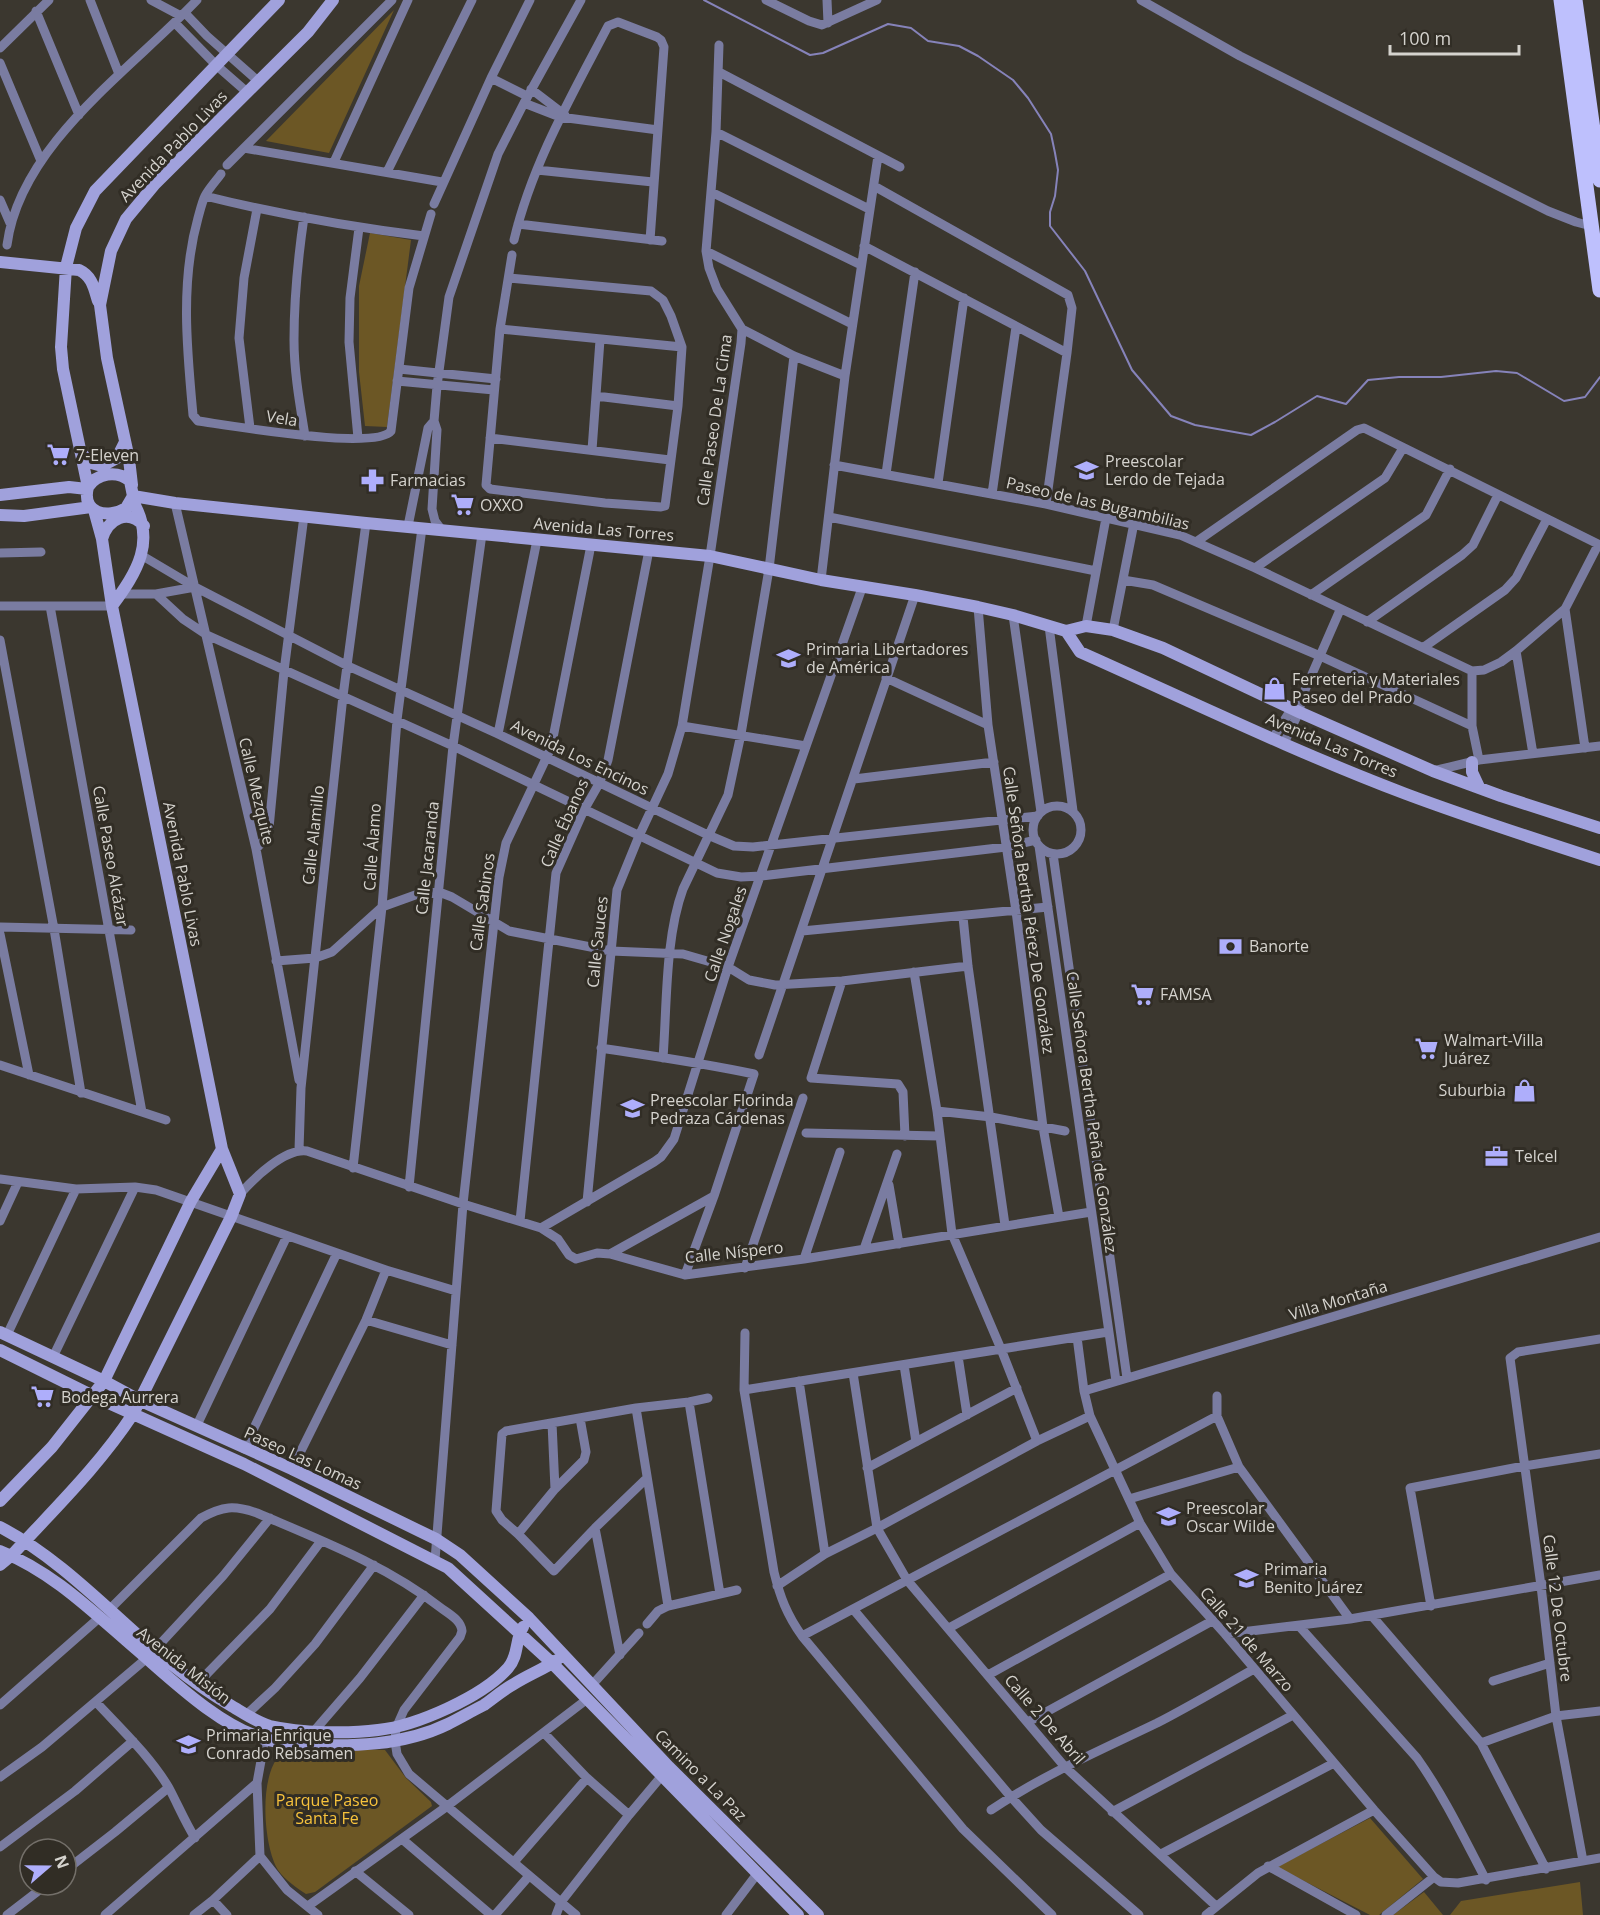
<svg xmlns="http://www.w3.org/2000/svg" width="1600" height="1915" font-family="'Open Sans',sans-serif">
<style>
.green{fill:#6c5725}
.lines{fill:none;stroke-linecap:round;stroke-linejoin:round}
.stream{stroke:#8683ba;stroke-width:2}
.street{stroke:#7a7ca1;stroke-width:9}
.secondary{stroke:#a0a1dc;stroke-width:12}
.primary{stroke:#bec0fd;stroke-width:15}
.labels{text-anchor:middle;stroke-width:6;stroke-linejoin:round;paint-order:stroke}
.street-label{font-size:16px;fill:#d5d3ce;stroke:#312d25}
.poi-label{font-size:16px;fill:#d5d3ce;stroke:#312d25;text-anchor:start}
.park-label{font-size:16px;fill:#f8c33c;stroke:#312d25}
</style>
<rect width="100%" height="100%" fill="#3b372f"/>
<path class="green" d="M394,10L329,153L266,141Z
M370,233L411,240L387,427L365,426L359,372V286Z
M292,1747L385,1750L406,1778L431,1802L432,1806L315,1892L306,1894C297,1888 285,1880 278,1870C262,1844 256,1757 292,1747Z
M1370,1818L1423,1879L1379,1915H1370L1277,1867Z
M1580,1882L1583,1915H1450L1461,1901Z
M1424,1892L1443,1915H1393Z"/>
<g class="lines">
<path class="stream" d="M704,0L810,55L823,53L888,24L911,28L928,41L959,46L978,56L1013,80L1028,98L1051,134L1055,153L1058,170L1055,196L1050,212V226L1085,271L1132,370L1171,416L1195,425L1251,435L1275,422L1317,396L1346,404L1368,380L1399,377H1441L1496,371L1517,373L1564,401L1585,397L1600,377"/>
<path class="street" d="M90,0L119,74
M151,0L181,16
M392,0L244,148L442,182
M766,0L809,21L822,25L877,0
M827,0L828,23
M1141,0L1240,56L1548,211L1576,222L1591,226
M36,11L79,115
M185,13L207,36L259,82
M175,23L216,65L248,93
M0,48L49,0
M0,63L41,161
M719,72L900,167
M491,78L527,96
M531,89L565,115
M524,103L560,117L658,130
M716,132L869,209
M334,162L408,0
M227,165L244,148
M537,170L653,182
M387,172L472,0
M221,174C216,181 209,188 205,196C202,202 200,211 198,218C180,282 187,350 193,415L198,421C227,425 376,451 391,431L409,288L431,214
M874,186L1068,295L1072,308L1067,353L1046,504
M711,192L861,265
M205,196C277,214 350,227 424,236
M0,200L10,223
M434,204L491,78L530,0
M304,217C298,258 294,299 294,340C294,372 300,405 305,436
M518,224L662,241
M514,240C532,164 572,95 608,26L618,22L657,37L661,40L664,47L650,240
M7,245C20,144 132,69 197,0
M864,246L1067,353
M706,251L852,324
M509,278L651,291L663,300L671,316L682,347L678,406L665,506L661,507L605,503L490,489L486,485L500,329L512,255
M500,329L682,347
M742,329L794,356L845,376
M399,369L496,379
M397,381L494,390
M596,396L678,406
M250,428L239,338L244,278L257,209
M358,438L349,342L350,298L359,228
M490,438L670,460
M592,450L600,340
M834,465L1046,504L1180,535L1255,568L1472,671L1484,670L1501,662L1516,651L1565,609L1598,545
M886,474L915,272
M938,483L964,298
M992,494L1016,327
M175,503L256,849L299,1080
M829,517L1096,571
M408,526L428,428L434,421
M441,529L435,521L432,509L437,430L434,421L437,386L449,297L498,154L524,103L581,0
M1196,542L1357,430L1364,428L1600,545
M0,553L41,552
M141,555L195,587L348,666L498,734L708,835L734,846L753,847L1038,816
M1255,568L1385,478L1403,448
M821,580L845,376L878,156
M1123,580L1153,585L1320,656L1472,726
M121,594H156L195,587
M156,594L183,619L207,635L453,746L717,873L741,877L761,876L1006,847L1036,840
M1311,595L1426,515L1450,469
M0,606H112
M50,606L142,1112
M978,607L988,725L1016,911L1043,1127L1059,1217
M1565,609L1585,748
M1013,615L1041,812
M1367,622L1462,555L1473,545L1498,495
M1049,626L1073,811
M1086,626L1106,518
M1113,630L1134,523
M0,640L54,929L81,1093
M1424,647L1505,590L1516,578L1547,519
M1516,651L1533,754
M1472,671V726L1479,760
M886,678L988,725
M682,726L806,746
M498,734L537,540
M1273,738L1294,705
M1284,743L1299,712L1302,697L1340,610
M1433,771L1479,760L1600,746
M854,779L994,762
M1033 830a24 24 0 1 1 48 0a24 24 0 1 1-48 0Z
M1039,846L1116,1381
M256,849L266,838L269,828L284,671L304,516
M1053,854L1127,1378
M963,917L968,966L1005,1225
M0,927L131,930
M802,931L1048,907
M0,934L29,1075
M276,961L315,958L332,952L382,907L418,894L439,892L452,897L509,931L611,951L683,954L728,967L749,980L775,985L842,981L968,966
M914,972L937,1111L952,1234L1001,1349L1037,1441
M842,981L811,1078L898,1084L903,1092L905,1136
M601,1048C652,1056 703,1063 754,1074L714,1196L685,1275
M759,1055L915,595
M663,1058C667,1006 665,938 683,889L728,795L741,734L769,569L794,356
M0,1065L166,1120
M937,1111L991,1117L1065,1131
M806,1133L939,1136
M299,1150L301,1088L343,696L366,523
M353,1168L382,907L397,720L422,528
M0,1179L76,1189L135,1187L156,1190L386,1270L456,1291
M889,1185L899,1244
M409,1187L453,746L482,534
M240,1194C254,1178 285,1148 307,1151L463,1204L541,1228L558,1239L569,1255L576,1259L597,1253L610,1254L685,1275L804,1259L1091,1212
M587,1202L617,890L639,836L668,774L682,726L710,556L741,343L742,329L717,289L709,268L706,251L716,132L719,45
M0,1221L18,1182
M520,1221L556,873L584,810L600,782L608,760L649,550
M541,1228L654,1162L661,1157L674,1139L728,967L862,588
M864,1249L897,1154
M610,1254L714,1196
M804,1259L840,1152
M745,1268L803,1098
M366,1320L452,1345
M745,1333L744,1390L774,1572C780,1597 787,1615 802,1636L963,1829L1052,1915
M7,1335L76,1189
M1077,1337L1084,1391L1090,1416L1140,1523L1171,1574L1225,1634L1374,1810L1434,1877
M958,1356L967,1415
M53,1357L135,1187
M904,1365L916,1442
M853,1373L877,1528L907,1580L1065,1767L1216,1906
M799,1381L825,1554
M744,1390L1108,1332
M1084,1391L1600,1237
M1217,1396V1416L1239,1467L1350,1619
M689,1402L720,1594
M636,1408L668,1606
M552,1423L555,1489
M197,1425L287,1236
M244,1449L337,1253
M867,1468L1017,1388
M292,1469L366,1320L386,1270
M647,1478L595,1528L554,1571L518,1534L502,1520L496,1511L502,1434L506,1431L636,1408L689,1402L708,1398
M1129,1499L1239,1467
M595,1528L620,1655
M518,1534L555,1489L584,1460L586,1452L580,1418
M435,1560L463,1204L499,877L506,843L551,748L591,545
M777,1586L825,1554L877,1528L1037,1441L1090,1416
M1431,1606L1410,1488L1524,1466L1600,1454
M853,1609L1011,1797L1041,1830L1139,1915
M109,1610L201,1518C223,1506 234,1505 257,1513C320,1540 386,1565 441,1608C449,1614 461,1620 462,1631L460,1637L404,1710L396,1728L395,1741L397,1754L409,1774L576,1915
M1372,1616L1481,1743L1546,1869
M647,1624L658,1611L668,1606L737,1590
M1299,1626L1417,1758C1444,1796 1464,1838 1486,1880
M949,1628L1140,1523
M1225,1634L1350,1619L1600,1575
M802,1636L1217,1416
M988,1675L1171,1574
M1493,1681L1550,1663
M197,1684L270,1609L321,1541
M592,1685L639,1633
M96,1702C121,1729 150,1756 169,1788C178,1805 185,1822 195,1838
M0,1705L99,1618
M247,1714L275,1688L315,1644L374,1565
M1028,1722L1212,1621
M315,1730L360,1678L424,1595
M266,1733L257,1783L260,1856L287,1890L318,1915
M544,1733L587,1778L629,1815
M1481,1743L1556,1716L1600,1711
M0,1777L42,1747L147,1658L223,1576L270,1518
M991,1810C1043,1775 1101,1750 1157,1723C1190,1706 1222,1687 1254,1669
M1112,1812L1293,1715
M402,1839L491,1915
M0,1847L75,1791L133,1741
M1161,1854L1334,1763
M1583,1861L1556,1716L1541,1586L1510,1358L1518,1352L1600,1339
M514,1862L587,1778
M1268,1866L1356,1915
M66,1870L115,1832L168,1788
M355,1871L409,1915
M213,1900L227,1915
M308,1906L446,1807L586,1700
M7,1915L46,1885
M105,1915L257,1783
M194,1915L213,1900L260,1856
M495,1915L529,1876
M556,1915L561,1902L629,1815L665,1772
M726,1915L757,1874
M1206,1915L1258,1873L1374,1810
M1386,1915L1434,1877L1441,1882L1458,1883L1600,1858"/>
<path class="secondary" d="M0,262L79,270C92,276 94,288 98,301
M81,453L91,463L102,466L117,458L125,442
M132,485L129,459L107,358L100,305L111,251L126,219L155,184L308,32L333,0
M88,487C97,473 117,470 130,481L133,496L126,508C108,519 81,514 88,487L63,369L61,347L66,267L76,228L95,191L279,0
M0,495L69,487L87,489
M133,496L175,503L366,523L710,556L821,580L915,595L978,607L1013,615L1066,631L1086,626L1113,630L1163,648L1299,712L1433,771L1501,796L1600,828
M0,515L24,516L91,507
M102,539C108,519 128,508 144,526
M112,606C137,572 157,541 132,500
M1066,631L1080,652C1188,700 1295,752 1406,794C1470,818 1535,839 1600,860
M1472,762V772L1479,787
M0,1332L104,1381L141,1401L292,1469L436,1539L460,1555L529,1618L669,1767L818,1915
M0,1350L93,1396L244,1464L448,1568L552,1663L798,1915
M0,1501L52,1447L104,1381L191,1201L222,1149
M0,1527C86,1572 145,1657 230,1705C242,1712 256,1722 270,1726C301,1733 347,1734 378,1730C416,1726 482,1697 508,1668C519,1656 515,1639 523,1627
M0,1551C52,1571 94,1613 136,1649C172,1680 219,1726 265,1739C277,1743 289,1743 301,1744C350,1747 403,1746 448,1724C460,1718 472,1711 484,1705C494,1698 503,1690 514,1684C528,1675 544,1669 557,1660
M0,1565L12,1555C54,1509 98,1467 133,1414L231,1217L240,1194L222,1149L112,606L102,539L94,510"/>
<path class="primary" d="M1561,0L1600,290
M1575,0L1600,180"/>
</g>
<defs>
<symbol id="supermarket-bare" viewBox="-9 -9 18 18"><path d="M-6-5.5h2.5l.6 2H6L4.5 2H-2.5L-4.4-4H-6ZM-1.5 3.2a1.3 1.3 0 1 0 .1 0ZM3 3.2a1.3 1.3 0 1 0 .1 0Z" fill="#aeaefb" stroke="#312d25" stroke-width="2.5" paint-order="stroke"/></symbol>
<symbol id="school-bare" viewBox="-9 -9 18 18"><path d="M0-5L7-2L0 1L-7-2ZM-4 1L0 2.5L4 1V4Q0 6-4 4Z" fill="#aeaefb" stroke="#312d25" stroke-width="2.5" paint-order="stroke"/></symbol>
<symbol id="pharmacy-bare" viewBox="-9 -9 18 18"><path d="M-2-6h4v4h4v4h-4v4h-4v-4h-4v-4h4Z" fill="#aeaefb" stroke="#312d25" stroke-width="2.5" paint-order="stroke"/></symbol>
<symbol id="shop-bare" viewBox="-9 -9 18 18"><path d="M-5-2.5h2.3a2.7 3.5 0 0 1 5.4 0H5L5.5 6h-11ZM-1.5-2.5h3a1.5 2.3 0 0 0-3 0Z" fill="#aeaefb" stroke="#312d25" stroke-width="2.5" paint-order="stroke"/></symbol>
<symbol id="bank-bare" viewBox="-9 -9 18 18"><path d="M-6-4H6V4H-6ZM0-2.3a2.3 2.3 0 1 0 0 4.6a2.3 2.3 0 1 0 0-4.6Z" fill="#aeaefb" stroke="#312d25" stroke-width="2.5" paint-order="stroke"/></symbol>
<symbol id="office-bare" viewBox="-9 -9 18 18"><path d="M-6-3h4V-5.5h4V-3h4V5H-6ZM-1-4.5V-3h2v-1.5ZM-6 0V1H6V0Z" fill="#aeaefb" stroke="#312d25" stroke-width="2.5" paint-order="stroke"/></symbol>
</defs>
<g fill-rule="evenodd">
<use href="#supermarket-bare" x="42" y="438" width="33" height="33"/>
<use href="#school-bare" x="1070" y="454" width="33" height="33"/>
<use href="#pharmacy-bare" x="356" y="464" width="33" height="33"/>
<use href="#supermarket-bare" x="446" y="488" width="33" height="33"/>
<use href="#school-bare" x="772" y="642" width="33" height="33"/>
<use href="#shop-bare" x="1258" y="672" width="33" height="33"/>
<use href="#bank-bare" x="1214" y="930" width="33" height="33"/>
<use href="#supermarket-bare" x="1126" y="978" width="33" height="33"/>
<use href="#supermarket-bare" x="1410" y="1032" width="33" height="33"/>
<use href="#shop-bare" x="1508" y="1074" width="33" height="33"/>
<use href="#school-bare" x="616" y="1092" width="33" height="33"/>
<use href="#office-bare" x="1480" y="1140" width="33" height="33"/>
<use href="#supermarket-bare" x="26" y="1380" width="33" height="33"/>
<use href="#school-bare" x="1152" y="1500" width="33" height="33"/>
<use href="#school-bare" x="1230" y="1562" width="33" height="33"/>
<use href="#school-bare" x="172" y="1728" width="33" height="33"/>
</g>
<g class="labels">
<g class="street-label">
<text transform="translate(173 146) rotate(-46)" y="6">Avenida Pablo Livas</text>
<text transform="translate(282 418) rotate(9)" y="6">Vela</text>
<text transform="translate(714 420) rotate(-82)" y="6">Calle Paseo De La Cima</text>
<text transform="translate(1098 503) rotate(13)" y="6">Paseo de las Bugambilias</text>
<text transform="translate(604 529) rotate(5)" y="6">Avenida Las Torres</text>
<text transform="translate(1332 745) rotate(23)" y="6">Avenida Las Torres</text>
<text transform="translate(580 757) rotate(26)" y="6">Avenida Los Encinos</text>
<text transform="translate(257 791) rotate(77)" y="6">Calle Mezquite</text>
<text transform="translate(564 823) rotate(-66)" y="6">Calle Ébanos</text>
<text transform="translate(313 835) rotate(-84)" y="6">Calle Alamillo</text>
<text transform="translate(372 847) rotate(-86)" y="6">Calle Álamo</text>
<text transform="translate(111 856) rotate(80)" y="6">Calle Paseo Alcázar</text>
<text transform="translate(427 858) rotate(-84)" y="6">Calle Jacaranda</text>
<text transform="translate(183 874) rotate(79)" y="6">Avenida Pablo Livas</text>
<text transform="translate(482 902) rotate(-82)" y="6">Calle Sabinos</text>
<text transform="translate(1029 910) rotate(82)" y="6">Calle Señora Bertha Pérez De González</text>
<text transform="translate(725 934) rotate(-71)" y="6">Calle Nogales</text>
<text transform="translate(597 942) rotate(-84)" y="6">Calle Sauces</text>
<text transform="translate(1092 1112) rotate(82)" y="6">Calle Señora Bertha Peña de González</text>
<text transform="translate(734 1252) rotate(-6)" y="6">Calle Níspero</text>
<text transform="translate(1338 1300) rotate(-17)" y="6">Villa Montaña</text>
<text transform="translate(303 1458) rotate(25)" y="6">Paseo Las Lomas</text>
<text transform="translate(1558 1608) rotate(83)" y="6">Calle 12 De Octubre</text>
<text transform="translate(1247 1639) rotate(49)" y="6">Calle 21 de Marzo</text>
<text transform="translate(184 1665) rotate(38)" y="6">Avenida Misión</text>
<text transform="translate(1045 1719) rotate(49)" y="6">Calle 2 De Abril</text>
<text transform="translate(701 1775) rotate(45)" y="6">Camino a La Paz</text>
</g>
<g class="poi-label">
<text x="76" y="461">7-Eleven</text>
<text x="1105" y="467">Preescolar<tspan x="1105" dy="18">Lerdo de Tejada</tspan></text>
<text x="390" y="486">Farmacias</text>
<text x="480" y="511">OXXO</text>
<text x="806" y="655">Primaria Libertadores<tspan x="806" dy="18">de América</tspan></text>
<text x="1292" y="685">Ferreteria y Materiales<tspan x="1292" dy="18">Paseo del Prado</tspan></text>
<text x="1249" y="952">Banorte</text>
<text x="1160" y="1000">FAMSA</text>
<text x="1444" y="1046">Walmart-Villa<tspan x="1444" dy="18">Juárez</tspan></text>
<text x="1506" y="1096" text-anchor="end">Suburbia</text>
<text x="650" y="1106">Preescolar Florinda<tspan x="650" dy="18">Pedraza Cárdenas</tspan></text>
<text x="1515" y="1162">Telcel</text>
<text x="61" y="1403">Bodega Aurrera</text>
<text x="1186" y="1514">Preescolar<tspan x="1186" dy="18">Oscar Wilde</tspan></text>
<text x="1264" y="1575">Primaria<tspan x="1264" dy="18">Benito Juárez</tspan></text>
<text x="206" y="1741">Primaria Enrique<tspan x="206" dy="18">Conrado Rebsamen</tspan></text>
</g>
<g class="park-label">
<text x="327" y="1806">Parque Paseo<tspan x="327" dy="18">Santa Fe</tspan></text>
</g>
</g>
<g transform="translate(48 1867) rotate(70)"><circle r="28" fill="#312d25" stroke="#736f69" stroke-width="1.5"/>
<path d="M0-4.5L10 22L0 15L-10 22Z" fill="#aeaefb"/>
<text y="-9" font-size="16" font-weight="bold" text-anchor="middle" fill="#d5d3ce">N</text>
</g>
<path d="M1390 45v9h129v-9" fill="none" stroke="#d5d3ce" stroke-width="3"/>
<text x="1399" y="45" font-size="18" fill="#d5d3ce" stroke="#312d25" stroke-width="4.5" paint-order="stroke">100 m</text>
</svg>
